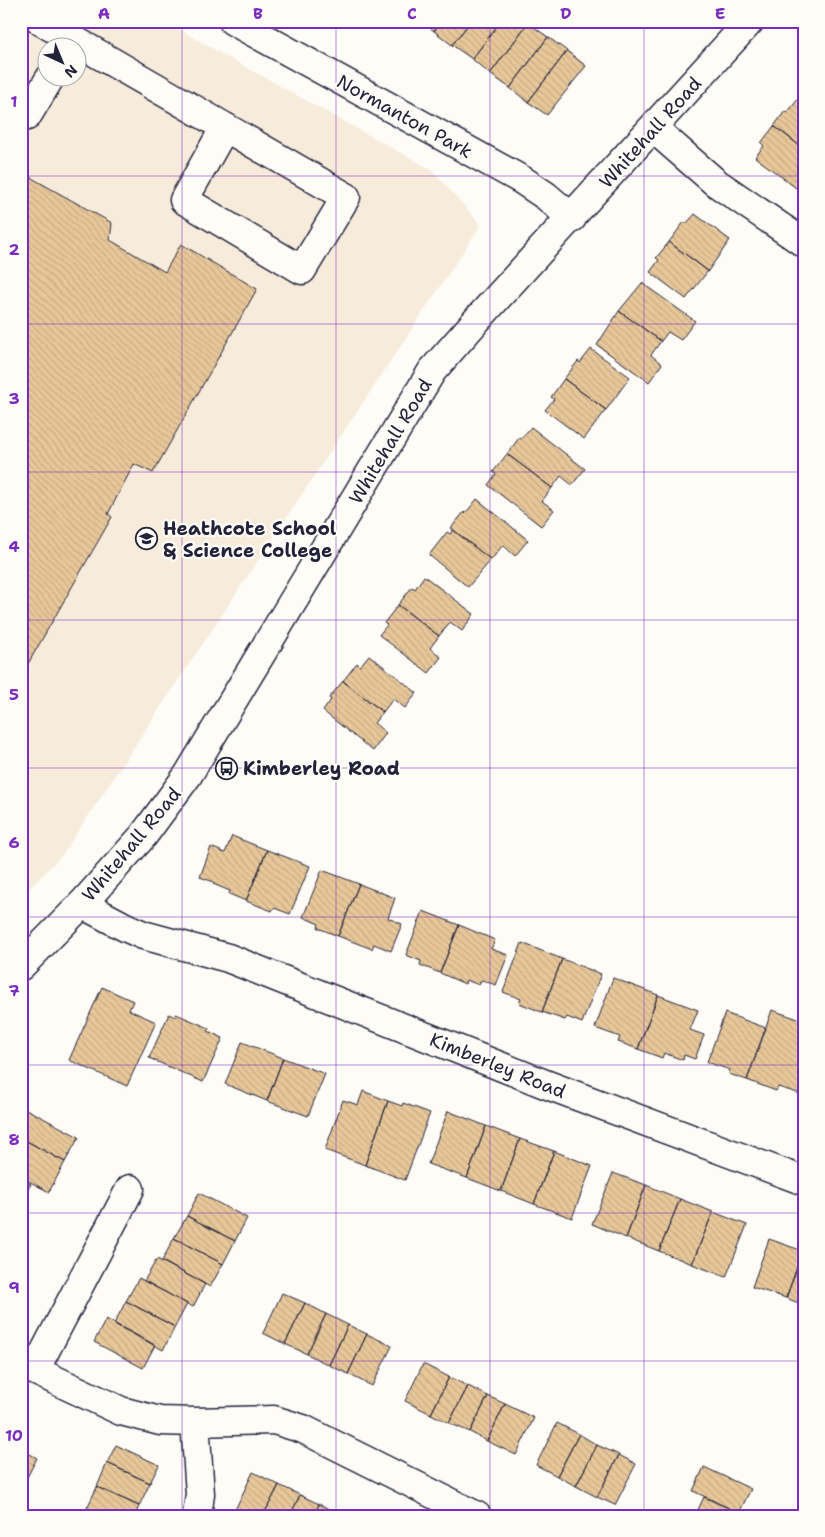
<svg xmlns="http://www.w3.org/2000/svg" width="825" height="1537" font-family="'Shantell Sans',sans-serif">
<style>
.built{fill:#f7ecdb;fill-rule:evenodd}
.building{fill:url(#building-back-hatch);stroke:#22223b}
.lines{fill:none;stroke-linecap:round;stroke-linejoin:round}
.minor-casing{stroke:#22223b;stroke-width:31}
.major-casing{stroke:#22223b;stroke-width:31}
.minor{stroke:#fdfcf7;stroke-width:28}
.major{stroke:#fdfcf7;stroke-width:28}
.grid{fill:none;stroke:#7b2cbf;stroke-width:1;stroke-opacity:0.55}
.labels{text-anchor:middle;stroke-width:4.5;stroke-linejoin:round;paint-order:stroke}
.street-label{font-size:19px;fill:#22223b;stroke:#fdfcf7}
.poi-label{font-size:19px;font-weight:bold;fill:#22223b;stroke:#fdfcf7;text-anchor:start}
.neatline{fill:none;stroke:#7b2cbf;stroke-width:2}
.grid-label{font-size:16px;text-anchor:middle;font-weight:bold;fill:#7b2cbf}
</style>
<defs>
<pattern id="building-back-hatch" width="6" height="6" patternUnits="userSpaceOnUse" patternTransform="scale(1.25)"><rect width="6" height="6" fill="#e8c89a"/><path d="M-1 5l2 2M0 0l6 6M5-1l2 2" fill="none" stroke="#c7ac86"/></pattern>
</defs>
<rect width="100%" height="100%" fill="#fdfcf7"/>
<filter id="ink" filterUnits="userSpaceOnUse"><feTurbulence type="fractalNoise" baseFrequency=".02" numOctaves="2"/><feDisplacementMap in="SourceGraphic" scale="10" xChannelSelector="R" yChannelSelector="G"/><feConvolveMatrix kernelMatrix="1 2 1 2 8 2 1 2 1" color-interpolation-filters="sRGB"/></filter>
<g filter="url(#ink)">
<path class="built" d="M21,21H166L211,48L432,170L481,225L63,854L21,897ZM48,48H78V78H48Z"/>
<path class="building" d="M421,21H441L434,31Z
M441,21H471L452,45L434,31Z
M471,21H501L472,59L452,45Z
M501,21H527L528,23L490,74L472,59Z
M528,23L548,37L510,88L490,74Z
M548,37L567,51L528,102L510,88Z
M567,51L586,66L547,115L528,102Z
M799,98L804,102V149L774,126L785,111L787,113Z
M774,126L804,149V194L755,157L764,146L761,143Z
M21,172L112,223L110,240L165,272L181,244L257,289L153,473L134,464L108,514L112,517L21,676Z
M695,214L730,240L708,271L669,242L684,222L686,224Z
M669,242L708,271L686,299L650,272L659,260L656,258Z
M642,283L695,321L681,340L668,332L661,341L619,311Z
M619,311L661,341L651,355L662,364L649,382L597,345Z
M591,349L630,377L606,410L564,379L578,361L580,363Z
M564,379L606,410L584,439L545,410L554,399L551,397Z
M531,427L585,469L572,485L561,476L552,488L507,454L519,438L521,439Z
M507,454L552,488L542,501L554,510L541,526L488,485L496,474L493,472Z
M477,499L528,540L515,556L503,545L491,560L451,528L464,512L465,514Z
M453,530L491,560L468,587L429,555L447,532L450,534Z
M424,576L474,614L462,631L450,622L439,636L398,605L412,587L415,589Z
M398,605L439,636L430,648L441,657L429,673L379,635L387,625L384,623Z
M369,655L417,693L405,708L393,699L383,712L343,681L357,663L360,666Z
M343,681L383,712L374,723L386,733L373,751L323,711L331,700L329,698Z
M232,836L267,850L246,901L229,894L230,891L213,884L214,882L200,877L211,847L225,853Z
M267,850L310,866L290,914L274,908L272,911L246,901Z
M322,870L359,884L338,936L318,928L319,924L303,917Z
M359,884L395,898L388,918L402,924L391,951L374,944L372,949L338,936Z
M423,911L459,925L440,973L420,965L421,961L406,955Z
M459,925L495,940L491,949L508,955L496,985L481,980L479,985L466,980L465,984L440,973Z
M522,943L562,959L542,1012L519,1003L521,999L503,992Z
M562,959L601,974L582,1023L567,1017L565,1020L542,1012Z
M613,978L658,995L638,1049L618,1042L620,1037L595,1028Z
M102,987L133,1001L129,1010L156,1022L127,1086L69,1060Z
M658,995L698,1010L690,1030L704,1035L695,1059L684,1055L683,1060L664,1053L662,1058L638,1049Z
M772,1010L804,1021V1095L778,1087L776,1091L747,1080Z
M725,1013L766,1028L747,1080L729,1074L730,1070L707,1062Z
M169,1014L175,1017L176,1014L209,1028L208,1031L223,1038L203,1082L149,1058Z
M242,1042L283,1058L267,1101L225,1084Z
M283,1058L325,1074L308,1116L267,1101Z
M363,1091L388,1101L365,1165L325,1150L343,1100L358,1105Z
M388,1101L402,1106L403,1103L430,1113L405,1180L365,1165Z
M26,1109L79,1137L65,1162L21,1138V1118Z
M448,1111L486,1126L467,1178L428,1164Z
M486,1126L520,1139L501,1191L467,1178Z
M21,1138L65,1162L49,1192L21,1177Z
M520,1139L554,1151L534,1204L501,1191Z
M554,1151L592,1166L572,1218L534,1204Z
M613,1173L646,1185L626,1238L592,1224Z
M21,1179L31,1184L21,1201Z
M646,1185L680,1199L659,1251L626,1238Z
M199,1193L247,1218L235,1241L187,1216Z
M680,1199L713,1212L692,1264L659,1251Z
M713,1212L747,1225L726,1277L692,1264Z
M187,1216L235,1241L223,1264L174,1238Z
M174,1238L223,1264L210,1287L162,1261Z
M769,1239L803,1251L786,1298L752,1287Z
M803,1251H804V1305L786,1298Z
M157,1259L205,1284L193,1307L144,1281Z
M139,1278L187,1304L175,1327L126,1301Z
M282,1293L305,1303L285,1344L263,1333Z
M126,1301L175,1327L163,1350L114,1324Z
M305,1303L326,1314L307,1354L285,1344Z
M326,1314L348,1325L329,1365L307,1354Z
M106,1319L155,1345L143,1368L94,1342Z
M348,1325L367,1334L348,1374L329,1365Z
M367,1334L392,1346L372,1386L348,1374Z
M423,1364L449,1377L431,1414L405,1401Z
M449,1377L468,1386L449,1423L431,1414Z
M468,1386L488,1396L470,1432L449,1423Z
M488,1396L505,1404L487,1441L470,1432Z
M505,1404L534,1418L516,1455L487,1441Z
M557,1423L579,1434L557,1476L536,1465Z
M579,1434L597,1445L576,1486L557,1476Z
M116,1445L159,1465L150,1483L107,1463Z
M597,1445L619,1455L597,1497L576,1486Z
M21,1449L37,1458L21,1489Z
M619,1455L636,1464L615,1505L597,1497Z
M107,1463L150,1483L139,1506L97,1487Z
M704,1467L751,1489L739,1513L693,1491Z
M253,1472L279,1485L263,1516H241L234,1512Z
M279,1485L300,1495L290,1516H263Z
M97,1487L139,1506L135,1516H99L86,1510Z
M300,1495L319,1504L314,1516H290Z
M704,1497L739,1513L746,1516H695Z
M319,1504L343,1516H314Z"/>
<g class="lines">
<defs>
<path id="minor" d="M41,21L346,197L302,270L184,200L225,127
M233,21L522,180L546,196L572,218
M21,113L27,116L50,78
M653,128L715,182L804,243
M82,904L125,927L143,935L228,958L545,1084L804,1181
M21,1364L121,1411L160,1421L195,1422L274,1420L303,1429L477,1516
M35,1370L130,1189
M195,1422L200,1494L197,1516"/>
<path id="major" d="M21,966L82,904L143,836L188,775L432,371L476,321L750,21"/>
</defs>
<use href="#minor" class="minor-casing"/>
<use href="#major" class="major-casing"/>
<use href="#minor" class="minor"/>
<use href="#major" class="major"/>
</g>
</g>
<path class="grid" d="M182,21V1516M336,21V1516M490,21V1516M644,21V1516M21,176H804M21,324H804M21,472H804M21,620H804M21,768H804M21,917H804M21,1065H804M21,1213H804M21,1361H804"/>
<defs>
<symbol id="school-ring" viewBox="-11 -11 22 22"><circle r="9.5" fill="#fdfcf7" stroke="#22223b" stroke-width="1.5"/><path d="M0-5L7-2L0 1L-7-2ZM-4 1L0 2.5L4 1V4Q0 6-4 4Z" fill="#22223b"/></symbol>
<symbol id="bus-ring" viewBox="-11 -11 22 22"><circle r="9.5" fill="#fdfcf7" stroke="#22223b" stroke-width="1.5"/><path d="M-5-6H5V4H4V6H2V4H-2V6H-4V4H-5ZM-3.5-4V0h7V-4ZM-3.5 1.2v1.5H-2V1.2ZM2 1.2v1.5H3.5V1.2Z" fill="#22223b"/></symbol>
</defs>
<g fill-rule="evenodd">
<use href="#school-ring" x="134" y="526" width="25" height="25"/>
<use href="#bus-ring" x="214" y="756" width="25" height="25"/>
</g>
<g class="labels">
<g class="street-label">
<text transform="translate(405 116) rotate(29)" y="7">Normanton Park</text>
<text transform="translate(650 132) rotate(-48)" y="7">Whitehall Road</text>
<text transform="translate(390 441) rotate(-59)" y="7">Whitehall Road</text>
<text transform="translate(131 844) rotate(-50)" y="7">Whitehall Road</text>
<text transform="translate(498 1065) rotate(22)" y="7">Kimberley Road</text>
</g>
<g class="poi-label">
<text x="163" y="535">Heathcote School<tspan x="163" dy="22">&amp; Science College</tspan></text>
<text x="243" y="775">Kimberley Road</text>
</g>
</g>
<rect width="825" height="1537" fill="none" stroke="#fdfcf7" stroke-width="55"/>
<g transform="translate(62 62) rotate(136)"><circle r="24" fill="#fdfcf7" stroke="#a5a5ac"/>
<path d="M0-4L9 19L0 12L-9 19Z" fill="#22223b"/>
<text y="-8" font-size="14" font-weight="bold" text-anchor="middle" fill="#22223b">N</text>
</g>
<rect x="28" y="28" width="770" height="1482" class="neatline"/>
<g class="grid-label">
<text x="104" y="19">A</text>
<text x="258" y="19">B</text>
<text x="412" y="19">C</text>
<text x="566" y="19">D</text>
<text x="720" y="19">E</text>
<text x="14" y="107">1</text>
<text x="14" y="255">2</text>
<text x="14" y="404">3</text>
<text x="14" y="552">4</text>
<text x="14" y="700">5</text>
<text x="14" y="848">6</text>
<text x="14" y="996">7</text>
<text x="14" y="1145">8</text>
<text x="14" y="1293">9</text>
<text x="14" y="1441">10</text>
</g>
</svg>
